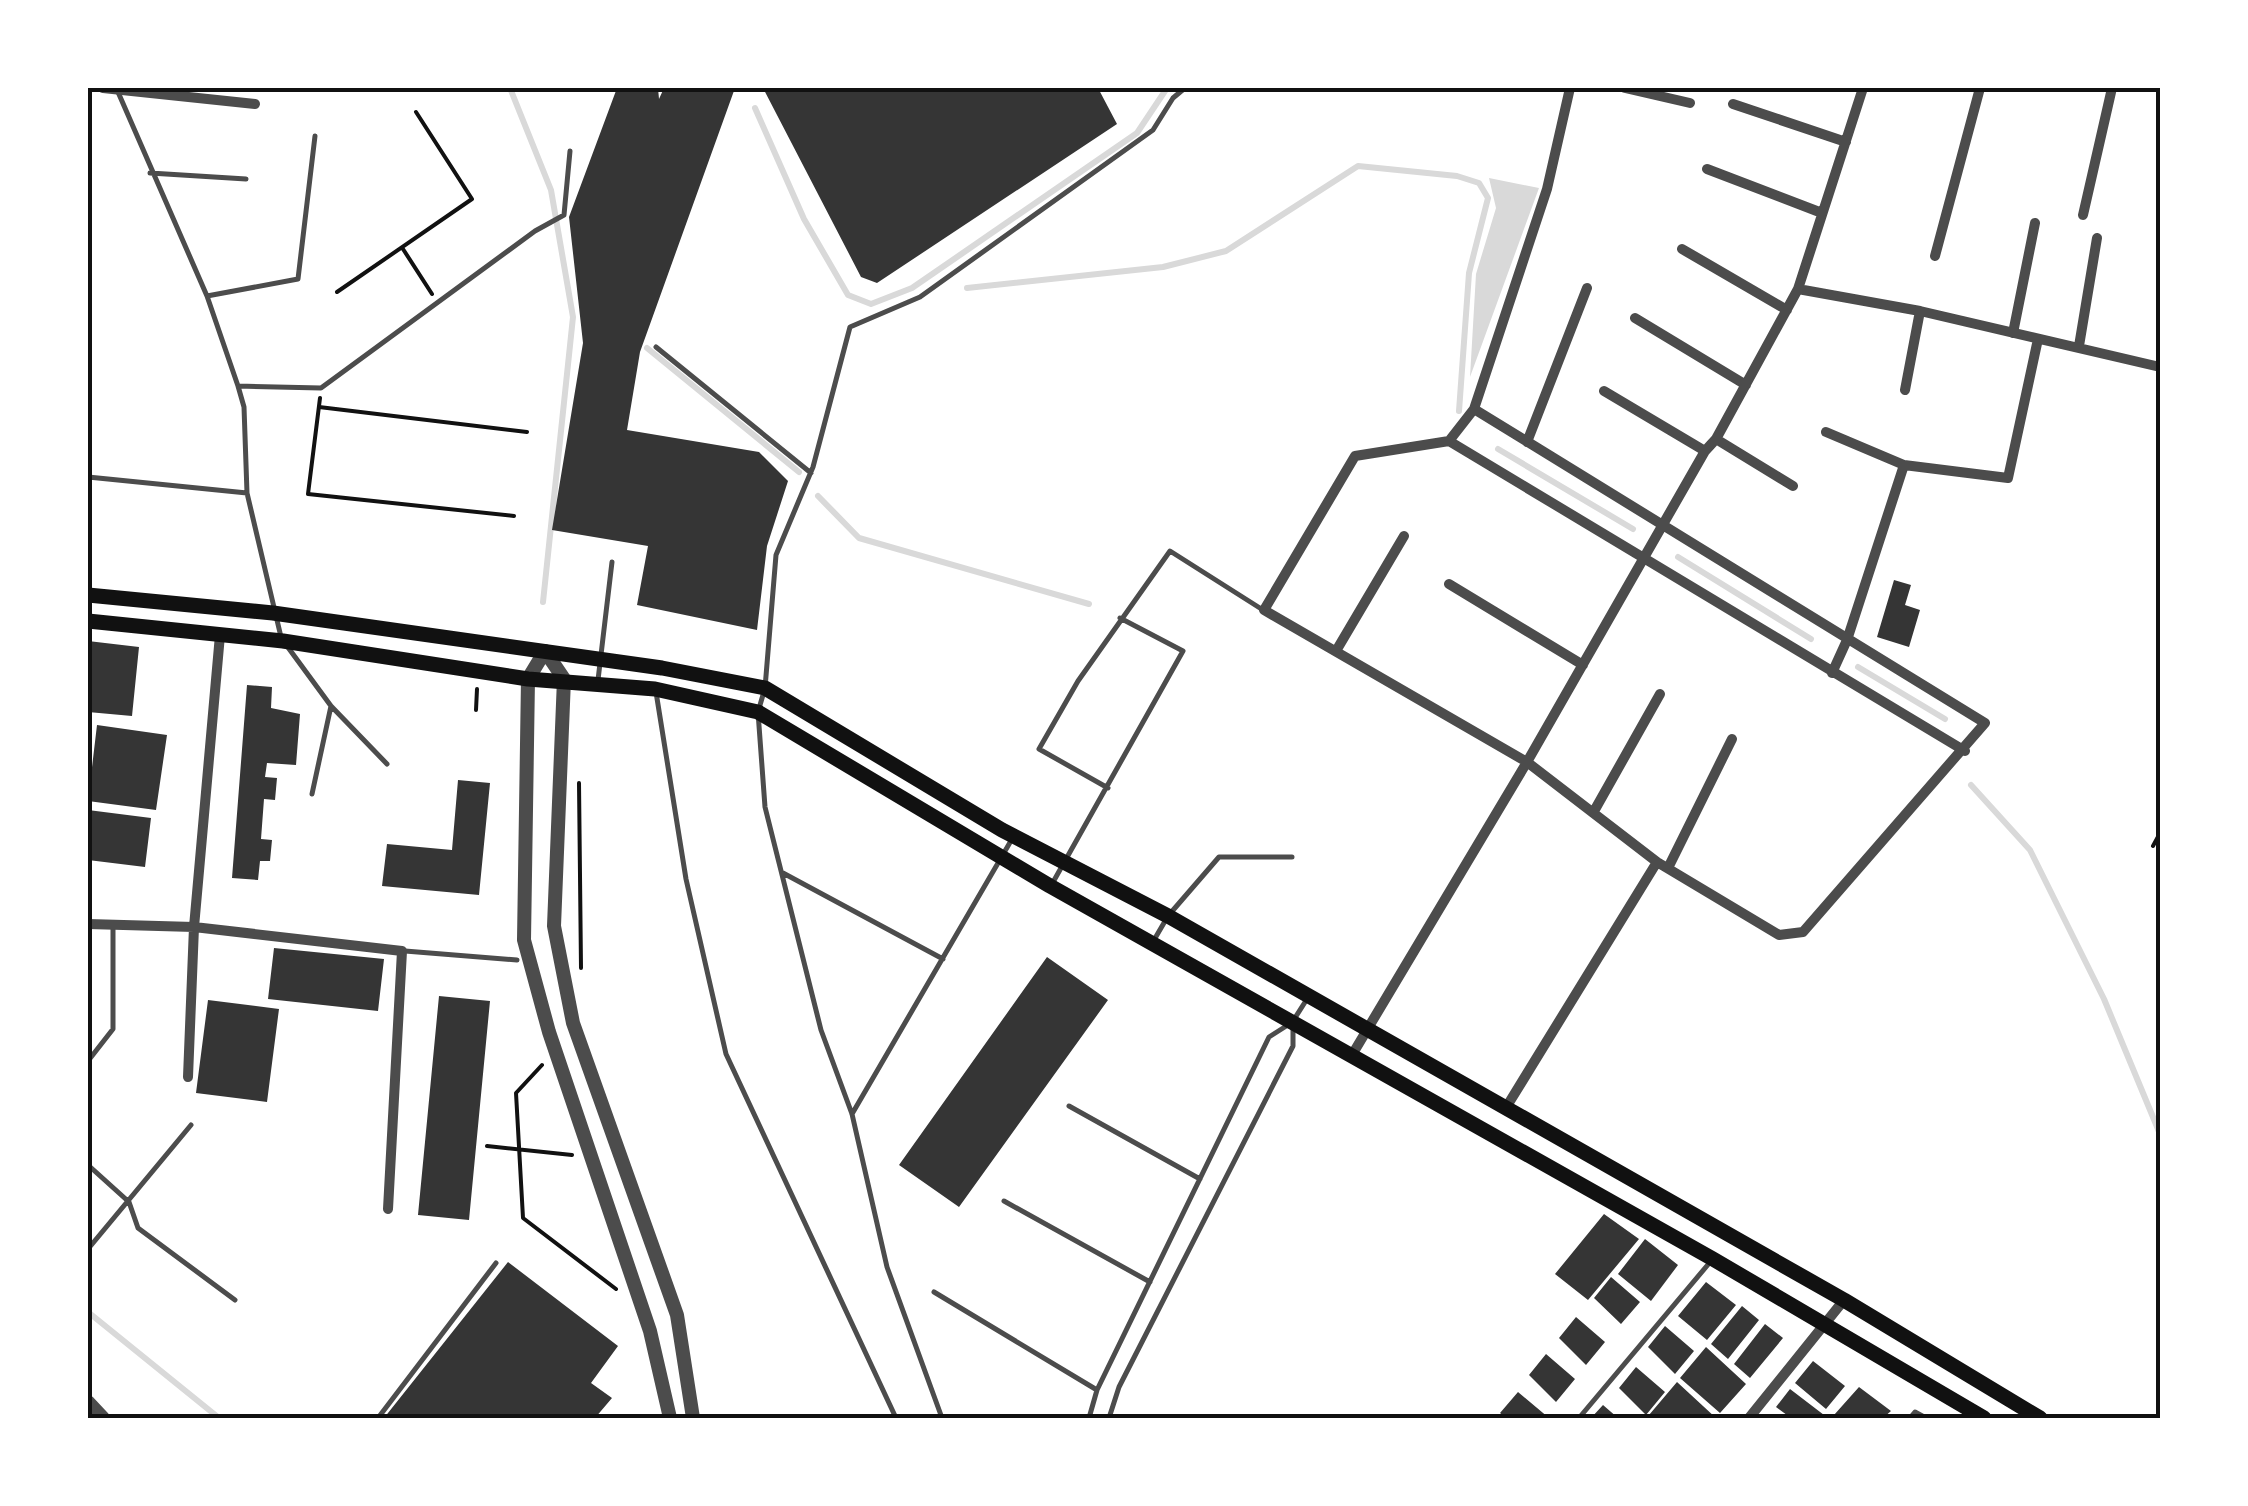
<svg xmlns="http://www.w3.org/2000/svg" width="2248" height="1506" font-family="Mulish,sans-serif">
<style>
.water{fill:#d9d9d9}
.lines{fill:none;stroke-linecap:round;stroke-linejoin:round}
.stream{stroke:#d9d9d9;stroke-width:6}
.building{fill:#353535}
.path{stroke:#111;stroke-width:4}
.service{stroke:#4c4c4c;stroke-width:5}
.minor{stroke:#4c4c4c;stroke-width:10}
.tertiary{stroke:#4c4c4c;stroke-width:14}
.secondary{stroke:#111;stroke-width:15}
.neatline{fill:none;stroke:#111;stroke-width:4}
</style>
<rect width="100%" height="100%" fill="#fff"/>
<path class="water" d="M1489,178L1539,188L1470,377L1476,274L1496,208Z"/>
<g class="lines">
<path class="stream" d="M510,88L551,190L573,317L543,602
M755,108L804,219L848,295L871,304L912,288L1137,133L1167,88
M967,288L1163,267L1226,251L1358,166L1457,176L1479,183L1488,198L1469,273L1459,411
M647,348L799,472
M1498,449L1633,529
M818,496L859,538L1089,604
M1678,557L1811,639
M1858,667L1945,719
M1971,785L2030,850L2104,999L2160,1134
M88,1312L219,1418"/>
</g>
<path class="building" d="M617,88H658L659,99L664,88H735L640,352L627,430L759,452L788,481L767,546L757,630L637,605L648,546L552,530L583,343L569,217Z
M763,88H1098L1117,124L877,283L861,277Z
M1894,580L1911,585L1905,605L1920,610L1909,647L1877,637Z
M88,641L139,647L132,716L88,712Z
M247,685L272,687L271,708L300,714L296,765L267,763L265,777L277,778L275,800L264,799L261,839L272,840L270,861H260L258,880L232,878Z
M97,725L167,735L156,810L88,801Z
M458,780L490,783L479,895L382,886L387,844L452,850Z
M88,810L151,818L145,867L88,860Z
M274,948L384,959L378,1011L268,999Z
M1047,957L1108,1000L959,1207L899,1165Z
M439,996L490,1001L469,1220L418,1215Z
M208,1000L279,1009L267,1102L196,1093Z
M1604,1214L1639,1239L1588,1300L1555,1274Z
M1645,1239L1678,1265L1651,1301L1618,1274Z
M508,1262L618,1346L591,1383L612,1398L595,1418H384Z
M1611,1277L1640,1302L1621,1324L1594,1298Z
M1706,1282L1736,1305L1707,1340L1678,1316Z
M1742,1306L1759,1320L1728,1359L1711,1344Z
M1576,1317L1605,1342L1586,1365L1559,1338Z
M1765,1324L1783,1338L1750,1378L1734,1364Z
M1665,1326L1694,1351L1675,1374L1648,1347Z
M1706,1347L1746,1384L1720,1413L1680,1378Z
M1546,1354L1575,1379L1556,1402L1529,1375Z
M1813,1361L1845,1386L1826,1409L1795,1383Z
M1636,1367L1665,1392L1646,1415L1619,1388Z
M1677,1382L1716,1418L1649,1415Z
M1859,1387L1891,1411L1883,1418L1834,1415Z
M1790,1389L1824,1415L1821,1418H1791L1776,1407Z
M1518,1392L1549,1418H1506L1500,1413Z
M1603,1405L1618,1418H1591Z"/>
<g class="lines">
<path class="path" d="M403,249L432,294
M337,292L472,199L416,112
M320,398L308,494L514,516
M319,407L527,432
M476,710L477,689
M579,783L581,968
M2153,846L2160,833
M542,1065L516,1093L523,1218L616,1289
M487,1146L572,1155"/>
<path class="service" d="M118,92L207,296L238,386L244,407L247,493L281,637
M150,173L246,179
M207,296L298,279L315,136
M656,347L811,473
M238,386L321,388L535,231L564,215L570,151
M88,477L247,493
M287,646L331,706L312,794
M598,680L612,562
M656,692L686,879L726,1054L896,1418
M331,706L387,764
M1108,788L1039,749L1078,681L1170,551L1263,610
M783,873L943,959
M1052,884L1183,651L1120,618
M1154,940L1168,916L1219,857H1292
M405,951L517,960
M88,1061L113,1029V926
M1069,1106L1200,1179
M852,1114L1012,839
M88,1165L129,1202L138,1228L235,1300
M1004,1201L1150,1282
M88,1249L191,1125
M934,1292L1097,1390L1089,1418
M1097,1390L1269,1037L1291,1023
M378,1418L496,1263
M942,1418L887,1267L852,1114L821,1030L765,807L758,712L765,688L776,555L813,467L850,327L920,297L1153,130L1173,98L1185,88
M1109,1418L1119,1387L1293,1046V1021L1307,999
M1579,1418L1711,1261
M1910,1418L1915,1412L1926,1418"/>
<path class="minor" d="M103,88L255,104
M1625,88L1690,103
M1733,104L1846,142
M1707,169L1822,213
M2083,215L2112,88
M1682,249L1787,310
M1935,256L1980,88
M1798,289L1920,311L2160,367
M1635,318L1746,385
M2013,333L2035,223
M2079,346L2097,238
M1905,390L1920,311
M1604,391L1705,451
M1474,409L1985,723L1803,932L1779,935L1657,862L1527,762L1264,610L1355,456L1449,441L1474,409L1547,189L1570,88
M1826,432L1904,465
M1716,439L1793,486
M1449,441L1965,751
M1527,442L1587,288
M1449,584L1583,665
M1336,651L1404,536
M1832,673L1847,640L1904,465L2008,478L2038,339
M1593,813L1660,694
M1668,868L1732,739
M88,924L194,927L402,951L388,1209
M1352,1055L1527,762L1705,451L1716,439L1798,289L1863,88
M188,1077L194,927L220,635
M1507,1106L1657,862
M1749,1418L1844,1300"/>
<path class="tertiary" d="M88,1402L103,1418
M670,1418L650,1331L549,1032L524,940L528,679L545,651L564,679L554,926L573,1023L677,1315L693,1418"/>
<path class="secondary" d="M88,595L273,613L662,668L765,688L1002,830L1168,916L1844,1300L2040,1418
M88,621L283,641L528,679L655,689L758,712L1050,886L1713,1259L1984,1418"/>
</g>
<rect width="2248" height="1506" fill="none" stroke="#ffffff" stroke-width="180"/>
<rect x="90" y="90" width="2068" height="1326" class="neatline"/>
</svg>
